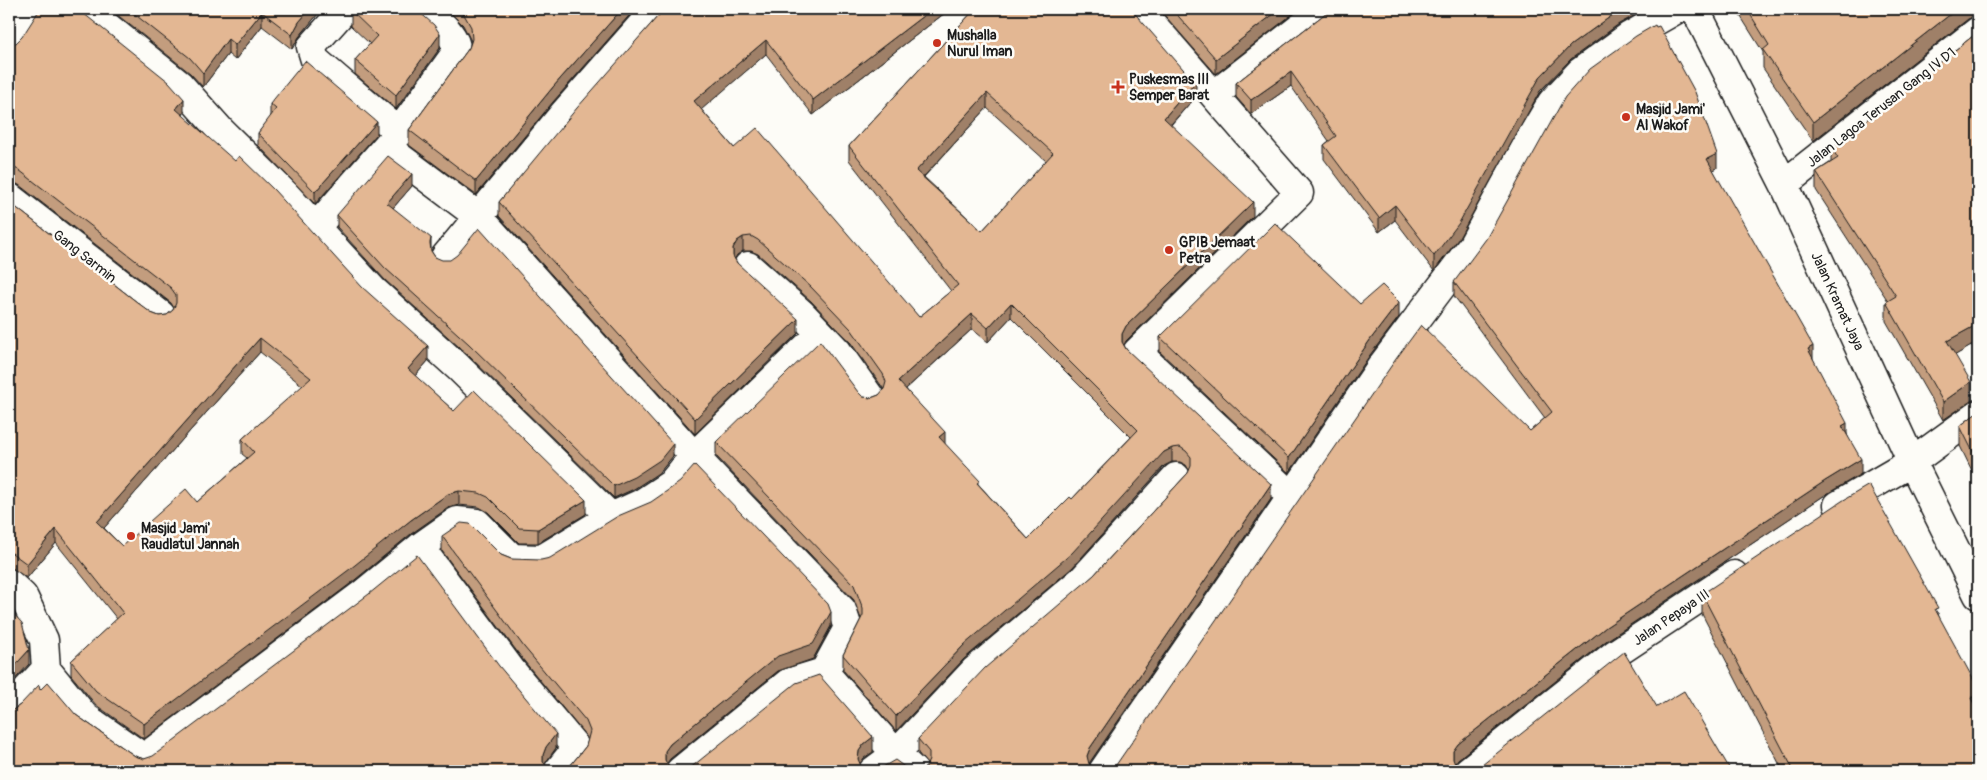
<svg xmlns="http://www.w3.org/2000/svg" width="1987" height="780" font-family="Pangolin,sans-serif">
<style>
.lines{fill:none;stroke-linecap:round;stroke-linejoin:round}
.minor-casing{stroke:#1c1c1c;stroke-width:31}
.minor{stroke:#fdfcf7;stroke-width:28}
.wall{fill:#c39d7e;stroke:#1c1c1c;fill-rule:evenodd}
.shaded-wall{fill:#9f8067;stroke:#1c1c1c}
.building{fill:#e3b793;stroke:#1c1c1c;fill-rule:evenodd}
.poi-dot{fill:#c8321e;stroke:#fdfcf7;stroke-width:2}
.labels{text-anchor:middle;stroke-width:5;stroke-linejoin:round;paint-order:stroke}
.poi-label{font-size:14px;font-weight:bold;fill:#1c1c1c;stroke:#fdfcf7;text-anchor:start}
.street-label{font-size:14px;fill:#1c1c1c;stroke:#fdfcf7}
</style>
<rect width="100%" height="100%" fill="#fdfcf7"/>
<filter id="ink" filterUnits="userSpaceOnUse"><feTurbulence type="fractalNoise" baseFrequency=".02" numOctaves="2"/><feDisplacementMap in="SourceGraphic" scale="10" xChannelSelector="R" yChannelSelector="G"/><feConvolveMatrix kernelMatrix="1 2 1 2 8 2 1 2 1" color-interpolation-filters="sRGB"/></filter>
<g filter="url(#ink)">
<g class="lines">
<defs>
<path id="minor" d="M85,9L180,85L222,132L285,194L374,291L458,367L611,517
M1139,9L1299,193L1137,352L1292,497
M1695,9L1784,184L1912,462L1978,595
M9,43L31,9
M1214,95L1324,9
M399,132L456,53C459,36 436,20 424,9
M386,147L478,216L694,456L820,334
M1784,184L1978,31
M9,197L161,315
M316,227L399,132L315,60L311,47L345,9
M445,257L565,112L647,19L659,9
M748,266L801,313L838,352L870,397
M1838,505L1912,462L1978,414
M420,547L512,671L574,745V751L558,771
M9,583L23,596L44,640L46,669L85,717L144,758L360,596L420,547L457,521L477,523L512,558L542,559L611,517L642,503L671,484L694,456L842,610L848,628L824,672L896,754L914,771
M9,709L46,669
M680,771L788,683L824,672
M873,771L896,754L974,671L1083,579L1176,477
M1103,771L1383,364L1472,246L1533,134L1552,102L1580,72L1628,37L1677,9
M1468,771L1615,654L1734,575"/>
</defs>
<use href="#minor" class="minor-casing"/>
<use href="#minor" class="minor"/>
</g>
<path class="wall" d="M110,9H322L299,37L292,49L262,26L235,60L228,54L203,87L190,73Z
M447,9H635L553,102L476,195L409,145V130L469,48L471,41L463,25Z
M950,9L813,115L766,54L701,109L734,148L919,317L951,291L849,160V146L975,9L1196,99L1189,104L1171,125L1253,216L1126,341L1124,345L1126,349L1271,499L1090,762V764L1095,770L926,767L927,764L918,753V739L1094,575L1188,473L1189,470L1186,465L1180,462H1172L1164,466L1072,568L964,659L896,731L843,670V655L861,619L854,600L716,456V442L858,392L863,397L871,398L879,395L884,390L883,388L851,343L811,301L758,254L751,251H743L737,255L735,259L737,263L798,333L695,434L499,216V202L658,16ZM987,108L1046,161L982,231L924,177ZM1011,317L1131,437L1072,499L1028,539L980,486L945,444L906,389L972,329L988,342Z
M1159,9H1299L1216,74Z
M1331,9H1639V13L1619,24L1571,59L1540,91L1459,238L1434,271L1395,220L1379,232L1324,159V145L1329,141L1291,86L1251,114L1236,97V83Z
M1736,9H1978V16H1975L1968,19L1813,141L1763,68V52Z
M351,11L440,48L396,109L355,74V60L370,44L351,26Z
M1978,32V342L1955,355L1971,401L1943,420L1886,321V302L1888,301L1816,190V172L1831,162V148Z
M9,44L184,113L183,115L428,361L415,376L454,411L586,514L538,543H519L488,512L479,507L459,505L448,508L411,534L350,584L144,739L96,705L71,675V661L117,619L56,543L27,578L12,568H9V202L151,313L159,316L167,315L173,310L174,308L171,303L19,185L12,182H9ZM260,352L303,386L242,439V454L247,458L197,502L122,546L104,528Z
M270,104L377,134L315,204L258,145V133L271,117L270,116Z
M1717,168L1713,170L1813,359L1847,434L1861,474L1825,495L1606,641L1458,759L1455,764L1110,770L1530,431L1545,418L1454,296V282Z
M412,186L393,208L431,250V251L435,257L673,456L660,472L634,489L614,498L469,356L385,280L337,227V215Z
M1360,304L1399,317L1370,355L1289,473L1160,352V337Z
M1978,412V483L1960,446V426Z
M442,536L501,555L511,559L831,626L813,659L778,671L670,759L667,764L668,766H570L586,746L588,740L586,736L524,661L442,551Z
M1702,594L1938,613L1978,771H1783L1702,614Z
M40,690L135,756L144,759L556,748L545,764L549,769L554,771H9L13,710L20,705Z"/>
<path class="shaded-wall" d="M9,9H13L9,15Z
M310,9H322L299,37L292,49V35L299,22Z
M622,9H635L553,102L476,195V181L553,87Z
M932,9H950L813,115V100Z
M1280,9H1299L1216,74V59Z
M1621,9H1639V13L1619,24L1571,59L1540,91L1459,238L1434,271V256L1540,77L1571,45Z
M1957,9H1975V16L1968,19L1813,141V122Z
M262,12V26L235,60V45Z
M440,34V48L396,109V95Z
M228,39V54L203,87V73Z
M766,40V54L694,116V101Z
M1291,72V86L1251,114V100Z
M1196,84V99L1189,104L1164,132V118L1189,89Z
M987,93V108L916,185V171Z
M184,99V113L176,124V109Z
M377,122V134L315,204V192Z
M1717,154V168L1707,174V159Z
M412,174V186L387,215V203Z
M1253,202V216L1126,341L1122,349V334L1126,326Z
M1395,205V220L1379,232V218Z
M743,237V251L737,255L733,262V248L737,241Z
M431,238V250L430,255V243Z
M1399,302V317L1370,355L1289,473V458L1370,340Z
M1011,303V317L988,342V328Z
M972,314V329L898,396V381Z
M798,319V333L695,434V419Z
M1978,324V342L1947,360V341Z
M260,338V352L97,536V522Z
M428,346V361L408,384V369Z
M1813,346V360L1808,349Z
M1971,382V401L1943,420V402Z
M1847,423V438L1842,426Z
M945,432V446L939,437Z
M673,444V456L660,472L634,489L614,498V486Z
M1172,448V462L1164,466L1072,568L964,659L896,731V716L964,645L1164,452Z
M1861,459V474L1825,495L1606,641L1458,759L1453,766V751L1458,744L1606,627L1825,481Z
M1271,484V499L1090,762L1087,770V756L1090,748Z
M459,491V505L448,508L411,534L350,584L144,739V724L411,520L448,494Z
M586,500V514L538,543V529Z
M56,529V543L27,578V564Z
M831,612V626L813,659L778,671L670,759L665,766V771V751L670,744Z
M29,650V664L9,686V672Z
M1978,694V715L1971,698Z
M556,734V748L546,762L543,769V755L546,747Z
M873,737V752L864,758L859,765L858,759L859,751L864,744Z
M232,763V771H222Z"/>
<path class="building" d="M40,9H78L169,82L184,99L176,109L235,161L239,156L274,190L362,287L428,346L408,369L454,411L474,390L586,500L538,529L519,528L488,497L479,493L459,491L448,494L411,520L350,569L144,724L96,691L71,661L123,613L56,529L27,564L12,553L9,554V202L151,313L159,316L167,315L173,310L176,303V295L171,288L19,170L12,167H9V44L16,43L22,37ZM260,338L311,378L242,439L254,452L197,502L186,489L122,546L97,522Z
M128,9H310L299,22L292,35L262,12L235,45L228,39L203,73L190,58Z
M353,9H416L434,25L440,34L396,95L355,60L377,36L351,11Z
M461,9H622L553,87L476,181L409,130L469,48L472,39L471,27Z
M666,9H932L813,100L766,40L694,101L734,148L757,128L919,317L958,285L849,146L975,9H1131L1196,84L1189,89L1164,118L1253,202L1126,326L1122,334V342L1126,349L1271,484L1090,748L1087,756L1089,764L1095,770L1100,771H919L926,767L929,760V752L918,739L985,668L1094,575L1188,473L1191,466V457L1186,451L1180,447L1172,448L1164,452L1072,553L964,645L896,716L843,655L863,615V609L854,585L716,442L820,341L858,392L863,397L871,398L879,395L884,389L886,382L883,374L851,329L811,287L758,240L751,236L743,237L737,241L733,248V256L737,263L798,319L695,419L499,202L577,108L658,16ZM987,93L1053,153L982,231L916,171ZM1011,303L1138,430L1072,499L1070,497L1028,539L977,483L980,481L939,437L945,432L898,381L972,314L988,328Z
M1172,9H1280L1216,59Z
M1331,9H1621L1571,45L1540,77L1459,223L1434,256L1395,205L1379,218L1324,145L1336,136L1291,72L1251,100L1236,83Z
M1747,9H1957L1813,122L1763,50L1769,45Z
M1655,25L1656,27L1659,26L1695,92L1717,154L1707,159L1813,346L1808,349L1847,423L1842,426L1861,459L1825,481L1606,627L1458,744L1453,751V759L1456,767L1463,771H1106L1110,770L1116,765L1396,359L1421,325L1530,431L1552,412L1454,282L1486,239L1565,97L1590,69L1636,36Z
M1978,32V324L1947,341L1971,382L1943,402L1886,302L1896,296L1816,172L1838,158L1831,148Z
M305,61L377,122L315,192L258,133L276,109L270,104Z
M388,156L412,174L387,203L431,238L430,243L431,251L435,257L442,260H450L457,255L479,228L673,444L660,460L634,477L614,486L469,344L385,268L337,215Z
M1275,223L1360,304L1382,285L1399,302L1370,340L1289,458L1160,337Z
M1978,412V462L1960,426Z
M695,465L828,604L831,612L813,644L778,656L670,744L665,751V760L668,766L675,771H563L570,766L586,746L590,731L586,721L524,647L442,536L461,523L470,524L501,555L511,559L541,560L550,558L618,516L651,502L680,482Z
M1869,485L1938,608L1935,609L1978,688V694L1971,698L1978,712V771H1794L1702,594L1842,501Z
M417,555L499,666L556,734L546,747L543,755V762L549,769L554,771H240L232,763L222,771H9V710H13L20,705L39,685L40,690L48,682L76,715L135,756L144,759L153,756L369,594Z
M9,609L22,623L29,650L9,672Z
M1624,652L1657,707L1684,691L1731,771H1472L1477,769Z
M819,675L873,737L864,744L859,751L858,759L861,766L867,771H869H684L689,769L796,683Z
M895,760L910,771H876Z"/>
</g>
<g class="poi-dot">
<circle cx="937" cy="43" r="5"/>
<path d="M1115.5 79.5h5v5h5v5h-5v5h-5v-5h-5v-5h5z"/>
<circle cx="1626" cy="117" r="5"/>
<circle cx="1169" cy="250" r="5"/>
<circle cx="131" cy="536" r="5"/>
</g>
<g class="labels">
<g class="poi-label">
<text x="947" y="40">Mushalla<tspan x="947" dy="16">Nurul Iman</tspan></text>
<text x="1129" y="84">Puskesmas III<tspan x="1129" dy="16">Semper Barat</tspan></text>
<text x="1636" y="114">Masjid Jami'<tspan x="1636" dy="16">Al Wakof</tspan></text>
<text x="1179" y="247">GPIB Jemaat<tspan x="1179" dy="16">Petra</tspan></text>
<text x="141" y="533">Masjid Jami'<tspan x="141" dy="16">Raudlatul Jannah</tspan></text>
</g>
<g class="street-label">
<text transform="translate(1881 107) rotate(-38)" y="5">Jalan Lagoa Terusan Gang IV D1</text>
<text transform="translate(85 256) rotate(38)" y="5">Gang Sarmin</text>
<text transform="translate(1838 301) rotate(65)" y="5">Jalan Kramat Jaya</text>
<text transform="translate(1671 617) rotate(-34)" y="5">Jalan Pepaya III</text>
</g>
</g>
<rect width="1987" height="780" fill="none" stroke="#fdfcf7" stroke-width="30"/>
<rect x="15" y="15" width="1957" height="750" fill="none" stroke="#1c1c1c" stroke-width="2" filter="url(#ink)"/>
</svg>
